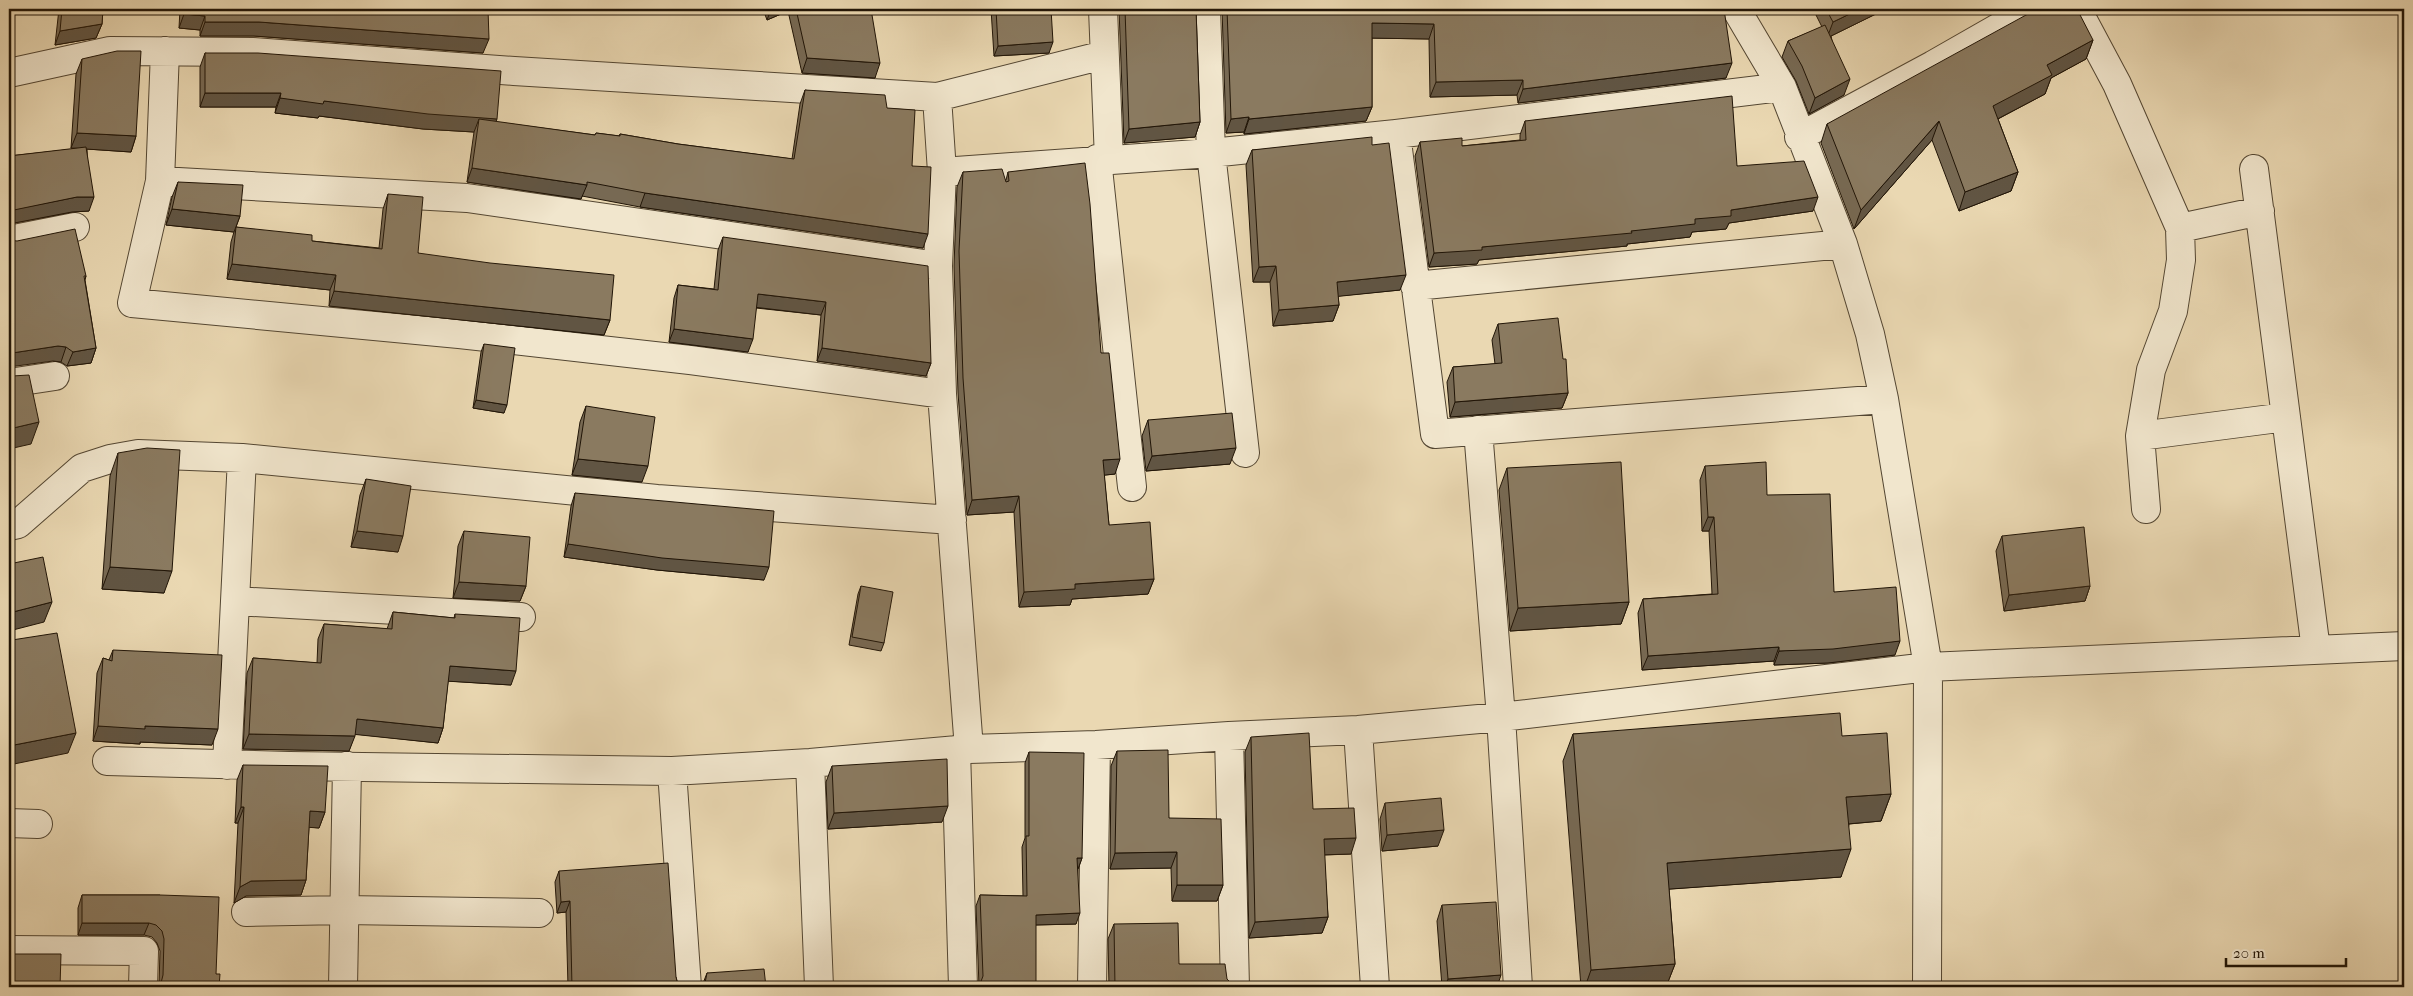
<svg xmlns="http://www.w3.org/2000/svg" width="2413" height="996" font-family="'IM FELL French Canon',serif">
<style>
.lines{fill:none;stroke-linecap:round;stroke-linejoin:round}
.street-casing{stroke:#534632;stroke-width:30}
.street{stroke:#f1e6cd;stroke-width:28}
.wall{fill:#776953;stroke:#211507}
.shaded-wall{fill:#615543;stroke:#211507}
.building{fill:#8a7a60;stroke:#211507}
</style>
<rect width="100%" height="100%" fill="#ead8b2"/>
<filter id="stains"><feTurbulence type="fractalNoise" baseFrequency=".004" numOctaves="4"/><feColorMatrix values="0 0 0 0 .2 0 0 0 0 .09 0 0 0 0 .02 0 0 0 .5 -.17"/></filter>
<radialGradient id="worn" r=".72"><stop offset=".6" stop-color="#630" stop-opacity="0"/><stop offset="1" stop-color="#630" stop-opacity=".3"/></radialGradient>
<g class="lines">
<defs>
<path id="street" d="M1103,9L1109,160
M1206,9L1211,153L1245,453
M2077,9L2117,84L2180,228L2181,260L2173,311L2151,370L2140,436L2146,509
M165,51L160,181L467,198L938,266
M9,73L110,51L253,52L514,71L937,97L942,172L1211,153L1396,134L1782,87
M937,97L1104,55
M1396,134L1435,434L1884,399
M1799,137L1933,65L2031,9
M1097,159L1132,487
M2254,169L2316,650
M942,172L938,266L942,394L969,749
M160,181L132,303L459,334L690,360L942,394
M2180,228L2260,211
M9,240L75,227
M1415,286L1843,244
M9,383L55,376
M1478,430L1501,717L1518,987
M2140,436L2286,417
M9,526L18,524L82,468L110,459L138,454L242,458L657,499L952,520
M235,601L521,617
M1358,730L1375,987
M1229,736L1235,987
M956,750L963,987
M107,761L289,766L672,771L810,763L969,749L1096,745L1229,736L1358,730L1501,717L1928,667L1884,399L1870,334L1843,244L1782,87L1736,9
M810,763L819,987
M227,765L242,458
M672,771L687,987
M9,823L38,824
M246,912L344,910L539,913
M9,950L144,951L143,987
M343,987L347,766
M1092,987L1096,745
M1927,987L1928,667L2404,646"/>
</defs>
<use href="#street" class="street-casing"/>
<use href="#street" class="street"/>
</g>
<path class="wall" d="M59,9H103L102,24L96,38L55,45Z
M180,9H488L483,53L254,36H200V30L179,28Z
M763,9H885L871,13L875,78L802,73L788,11L767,20Z
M991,9H1051L1049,53L994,56Z
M1119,9H1196L1200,122L1195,137L1124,143Z
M1222,9H1724L1726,78L1518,103L1517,95L1430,97L1429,39L1372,38V107L1366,121L1244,134V132L1226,133Z
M1813,9H1886L1831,36L1844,95L1809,114L1796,81L1782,57L1788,41L1822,27Z
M2093,40L2086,59L2051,78L2045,94L1998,119L2018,172L2011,191L1959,211L1932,140L1854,229L1821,143L1827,124Z
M205,53L496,122L595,135L596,133L619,136L620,134L678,144L792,159L800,104L805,90L887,108L912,166L923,248L640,207L582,196L581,199L467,182L474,132L423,129L319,116L318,118L275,113L276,107H200V67Z
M82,59L136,136L131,152L87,149L89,211L72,212L9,224V156L75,149L71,148L76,74Z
M1525,121L1737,166L1813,211L1729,223L1726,229L1692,232L1690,237L1627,244V246L1479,260L1477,264L1429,267L1415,156L1420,142L1462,146L1520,140V135Z
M1372,145L1400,290L1338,296L1339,305L1333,321L1273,326L1270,282H1253L1246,165L1252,150Z
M963,172L1006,180L1008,172L1101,353L1115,474L1104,475L1109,525L1154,579L1148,594L1072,599L1070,605L1019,607L1014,512L967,515L958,393L954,266L957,187Z
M178,182L240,216L236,227L312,241L379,248L383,209L388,194L418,253L610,320L604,335L329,306L330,290L227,279L231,242L234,232L166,225L172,197Z
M723,237L931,363L926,376L817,361L821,315L756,308L748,352L669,342L674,298L678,285L714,289L718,250Z
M86,276L85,280L96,348L91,363L67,366L61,362L53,361Z
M1498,324L1563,359L1568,393L1562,408L1450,417L1447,382L1453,367L1495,364L1492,340Z
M484,344L504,413L473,408L481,352Z
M586,406L642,482L572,475L580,422Z
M1148,420L1230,464L1146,471L1142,436Z
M118,453L164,593L102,589L110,476Z
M1705,466L1767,495L1834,592L1895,655L1828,663L1774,665V661L1642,670L1638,613L1643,599L1712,594L1709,531H1702L1700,480Z
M1507,468L1629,602L1621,624L1510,631L1499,490Z
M366,479L398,552L351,547L360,495Z
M575,493L764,580L657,570L564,557L571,506Z
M464,531L526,586L520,601L453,598L458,546Z
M2002,536L2090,586L2085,601L2004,611L1996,551Z
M861,586L884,643L881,651L849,645L858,594Z
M393,612L454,618L455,614L511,685L448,681L443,728L438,743L355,734L349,751L243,749L247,673L253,658L317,663L318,639L324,624L387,629Z
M113,650L212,745L140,742V744L93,741L97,673L103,658L109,660Z
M1573,734L1842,736L1891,794L1881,821L1849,824L1841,877L1669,889L1675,964L1666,987H1581L1563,761Z
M1251,737L1351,854L1324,855L1328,917L1322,933L1249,938L1245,752Z
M1117,751L1169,818L1223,885L1217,901H1172L1171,868L1110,869L1111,766Z
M1029,752L1082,858L1078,869L1076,924L1036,925L979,986L976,906L980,895L1023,896L1022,847L1025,838V763Z
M243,765L325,812L319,828L309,827L306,880L301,895L246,896L234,903L238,823H235L237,780Z
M832,766L942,822L828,829L826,782Z
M1385,803L1438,846L1382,851L1380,819Z
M559,871L676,977L678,985L681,987H568L566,912L557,913L555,882Z
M82,895H160L216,974L159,985L160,951L157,943L152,937L144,935H78V908Z
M1442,905L1497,987H1442L1437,921Z
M1114,924L1179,964L1227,979L1233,985L1239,987H1109L1108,939Z
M707,973L766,987L702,986Z"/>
<path class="shaded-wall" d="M771,9H789L788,11L767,20Z
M866,9H885L864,16Z
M1860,9H1886L1827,38L1833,22Z
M184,14L205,16L200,30L179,28Z
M205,22H259L489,39L483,53L254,36H200Z
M1372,23L1434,24L1429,39L1366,38Z
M102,24L96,38L55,45L60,31Z
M2093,40L2086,59L2051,78L2045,94L1986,125L1993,106L2047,65Z
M1053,42L1049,53L994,56L998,46Z
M807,58L880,63L875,78L802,73Z
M1732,63L1726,78L1518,103L1523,89Z
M1850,79L1844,95L1809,114L1815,98Z
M1523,80L1517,95L1430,97L1436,82Z
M205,93H281L276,107H200Z
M280,98L324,101L497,119L492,133L479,119L474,132L423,129L319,116L318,118L275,113Z
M1372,107L1366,121L1244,134L1249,119Z
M1249,117L1244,132L1226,133L1231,119Z
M1939,121L1932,140L1854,229L1861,210Z
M1200,122L1195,137L1124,143L1129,129Z
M77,133L136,136L131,152L71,148Z
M472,168L587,185L581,199L467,182Z
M2018,172L2011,191L1959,211L1965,192Z
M645,193L928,234L923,248L640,207Z
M77,197H94L89,211L72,212L9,224V211L11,210Z
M1818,197L1813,211L1729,223L1726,229L1692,232L1690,237L1627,244V246L1479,260L1477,264L1429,267L1434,253L1482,247L1631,231L1731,210Z
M172,209L240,216L234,232L166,225Z
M232,264L336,275L330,290L227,279Z
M1276,266L1270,282H1253L1259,267Z
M1406,275L1400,290L1332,297L1337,282Z
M334,291L610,320L604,335L329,306Z
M758,294L826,302L821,315L753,307Z
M1339,305L1333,321L1273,326L1279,310Z
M674,329L753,339L748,352L669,342Z
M58,346L66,347L61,362L53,361L9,367V355L12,353Z
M96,348L91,363L67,366L73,352Z
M822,348L931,363L926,376L817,361Z
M1568,393L1562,408L1450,417L1455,402Z
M476,400L507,405L504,413L473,408Z
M39,422L31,444L9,449V429Z
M1236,448L1230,464L1146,471L1152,456Z
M578,459L648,466L642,482L572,475Z
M1120,459L1115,474L1097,476L1103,460Z
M1019,496L1014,512L967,515L972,500Z
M1708,517H1714L1709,531H1702Z
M357,531L403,536L398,552L351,547Z
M568,544L769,567L764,580L657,570L564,557Z
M110,567L172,571L164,593L102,589Z
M1154,579L1148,594L1072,599L1070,605L1019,607L1024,592L1075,584Z
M459,582L526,586L520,601L453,598Z
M2090,586L2085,601L2004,611L2009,595Z
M52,602L44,622L9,631V613Z
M1629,602L1621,624L1510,631L1518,608Z
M1900,641L1895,655L1828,663L1774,665L1779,651Z
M1779,647L1774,661L1642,670L1648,656Z
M450,666L516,671L511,685L445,681Z
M357,719L443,728L438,743L351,734Z
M98,726H145L218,729L212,745L140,742V744L93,741Z
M76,733L68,753L9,765V746Z
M249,734L355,736L349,751L243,749Z
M1891,794L1881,821L1836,825L1846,797Z
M948,806L942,822L828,829L834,813Z
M241,807H244L238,823H235Z
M310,811L325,812L319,828L304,827Z
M1444,830L1438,846L1382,851L1387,835Z
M1356,838L1351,854L1318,855L1324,839Z
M1851,849L1841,877L1657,890L1667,863Z
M1177,852L1171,868L1110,869L1115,853Z
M1077,858H1082L1078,869H1074Z
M306,880L301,895L246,896L234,903L240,887L251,881Z
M1177,885H1223L1217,901H1172Z
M570,901L566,912L557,913L561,902Z
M1080,913L1076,924L1032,925L1036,915Z
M1328,917L1322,933L1249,938L1255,922Z
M82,923H149L144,935H78Z
M1675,964L1666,987H1585L1591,970Z
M1501,975L1497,987H1445L1448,979Z"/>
<path class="building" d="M62,9H103L102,24L60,31Z
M184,9H488L489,39L259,22H205V16L184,14Z
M796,9H871L880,63L807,58Z
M996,9H1051L1053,42L998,46Z
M1125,9H1196L1200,122L1129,129Z
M1227,9H1724L1732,63L1523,89V80L1436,82L1434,24L1372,23V107L1249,119V117L1231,119Z
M1826,9H1860L1833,22Z
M2037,9H2077L2093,40L2047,65L2052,75L1993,106L2018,172L1965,192L1939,121L1861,210L1827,124Z
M1825,25L1850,79L1815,98L1802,66L1788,41Z
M117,51H141L136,136L77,133L82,59Z
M205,53H258L501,71L497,119L428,114L324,101L323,104L280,98L281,93H205Z
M805,90L885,95L887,108L915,110L912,166L931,167L928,234L645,193L587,182V185L472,168L479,119L595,135L596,133L620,136V134L678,144L794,159Z
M1732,96L1737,166L1804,161L1818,197L1731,210V216L1695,219V224L1631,231L1632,233L1482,247V250L1434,253L1420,142L1462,138V146L1526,140L1525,121Z
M1372,137V145L1389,143L1406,275L1337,282L1339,305L1279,310L1276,266L1259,267L1252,150Z
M86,147L94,197H77L9,211V156Z
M1085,163L1090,204L1101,353H1109L1120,459L1103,460L1109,525L1150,522L1154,579L1075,584V589L1024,592L1019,496L972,500L963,378L959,251L963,172L1002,169L1006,182L1009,181L1008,172Z
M178,182L243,185L240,216L172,209Z
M388,194L423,197L418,253L490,263L614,275L610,320L334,291L336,275L232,264L236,227L312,235V241L382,249Z
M75,229L86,276H84L96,348L73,352L66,347L58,346L12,353L9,355V240L17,241Z
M723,237L928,266L931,363L822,348L826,302L758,294L753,339L674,329L678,285L718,290Z
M1558,318L1563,359H1566L1568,393L1455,402L1453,367L1502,363L1498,324Z
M484,344L515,348L507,405L476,400Z
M9,373L12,376L29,375L39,422L9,429Z
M586,406L655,417L648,466L578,459Z
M1232,413L1236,448L1152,456L1148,420Z
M147,448L180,450L172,571L110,567L118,453Z
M1621,462L1629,602L1518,608L1507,468Z
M1766,462L1767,495L1830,494L1834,592L1896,587L1900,641L1833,649L1779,651V647L1648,656L1643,599L1718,594L1714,517H1708L1705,466Z
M366,479L411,486L403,536L357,531Z
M575,493L774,511L769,567L662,558L568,544Z
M2084,527L2090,586L2009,595L2002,536Z
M464,531L530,537L526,586L459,582Z
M43,557L52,602L9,613V564Z
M861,586L893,592L884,643L852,637Z
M393,612L455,618V614L520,618L516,671L450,666L443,728L357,719L355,736L249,734L253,658L321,663L324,624L392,629Z
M57,633L76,733L9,746V638L12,640Z
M113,650L222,655L218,729L145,726V729L98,726L103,658L112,661Z
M1840,713L1842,736L1887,733L1891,794L1846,797L1851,849L1667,863L1675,964L1591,970L1573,734Z
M1309,733L1313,809L1354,808L1356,838L1324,839L1328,917L1255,922L1251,737Z
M1168,750L1169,818L1221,819L1223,885H1177V852L1115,853L1117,751Z
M1029,752L1084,753L1082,858H1077L1080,913L1036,915V987H977L980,984L983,976L980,895L1027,896L1026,836H1029Z
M947,759L948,806L834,813L832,766Z
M243,765L328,766L325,812L310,811L306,880L251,881L240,887L244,807H241Z
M1441,798L1444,830L1387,835L1385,803Z
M668,863L676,977L678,985L681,987H572L570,901L561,902L559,871Z
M82,895H160L219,897L216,974H220L219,987H156L161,983L163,975L164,939L162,931L156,925L149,923H82Z
M1496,902L1501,975L1448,979L1442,905Z
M1178,923L1179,964H1225L1227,979L1233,985L1239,987H1115L1114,924Z
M9,952L13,954H61L60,987H9Z
M764,969L766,987H701L705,983L707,973Z
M900,983V987H862Z"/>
<rect width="2413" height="996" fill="none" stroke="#ead8b2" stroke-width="30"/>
<rect x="10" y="10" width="2393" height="976" fill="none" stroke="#211507" stroke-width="2.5"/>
<rect x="15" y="15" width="2383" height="966" fill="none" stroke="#211507"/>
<path d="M2226 958v8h120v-8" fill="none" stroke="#211507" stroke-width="2.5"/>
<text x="2233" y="958" font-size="15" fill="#211507" stroke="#f1e6cd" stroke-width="4" paint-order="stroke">20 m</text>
<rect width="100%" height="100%" filter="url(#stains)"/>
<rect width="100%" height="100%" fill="url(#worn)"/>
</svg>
